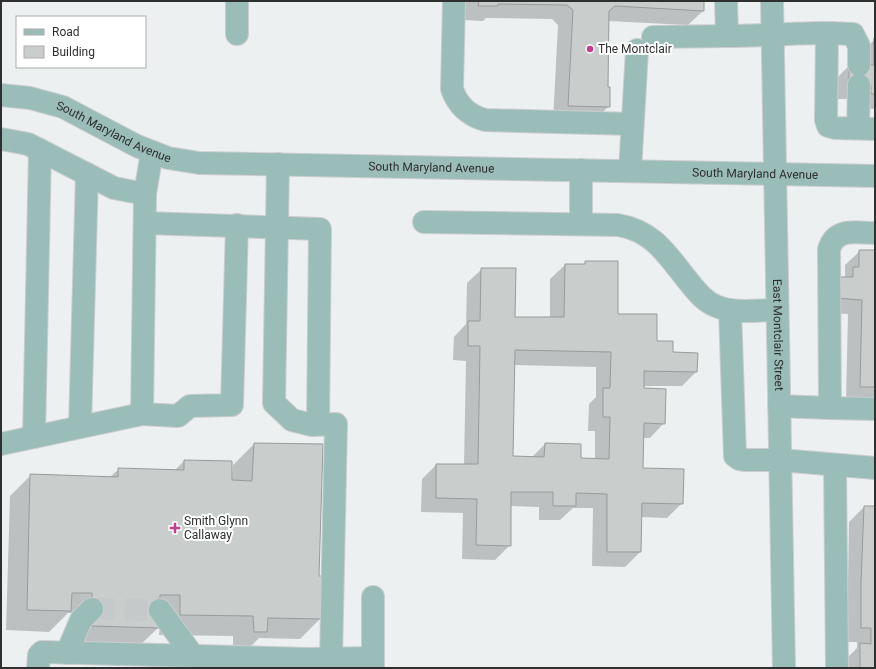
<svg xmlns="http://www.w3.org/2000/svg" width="876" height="669" font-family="Roboto,sans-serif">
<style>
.shadow{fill:#0003;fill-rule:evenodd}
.building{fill:#c9cecd;stroke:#979b9b;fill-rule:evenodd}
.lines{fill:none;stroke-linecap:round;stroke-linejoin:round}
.minor-tunnel{stroke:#c6c9c9;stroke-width:22;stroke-dasharray:22 11;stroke-linecap:butt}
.minor-casing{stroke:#cacdcd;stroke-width:24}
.minor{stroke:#9abdb9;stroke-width:22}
.poi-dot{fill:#c1408a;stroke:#fff;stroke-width:1.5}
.labels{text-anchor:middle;stroke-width:4;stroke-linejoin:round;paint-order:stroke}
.poi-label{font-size:12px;fill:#2e2f2f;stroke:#fff;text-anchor:start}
.street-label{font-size:12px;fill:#2e2f2f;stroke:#fff}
</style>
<rect width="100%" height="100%" fill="#ecf0f0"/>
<path class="shadow" d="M464,1H703V11L688,25L608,21L606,88L609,106L594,121H553L558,25L552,19L486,18L483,21L464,20Z
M875,39V109L857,108V99H835V80Z
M860,251H875V401H846L848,314L820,313L845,277V265Z
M586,262L616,314L696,372L682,386H643V389L664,423L650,438H643L642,469L682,503L667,518L640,517V552L625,567L592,566L593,508H573L560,520H539V507L510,506V545L495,560L462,559L463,513L421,512L422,479L436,465H464L466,361L453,360L454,337L466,324L467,283L482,269L514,317L550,318V279L565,265H583ZM514,365L596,367V397L589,404L588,431H595V459H580L545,444L531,458L512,457Z
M254,444L322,445L318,577L321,618L300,639L259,638L245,652H233V636L159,635L160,626L137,648L72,646V613H68L49,632L6,630L10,496L31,475L110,477L119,469L175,470L184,461L232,481L233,465Z
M864,507H875V668H846V659L857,648V642H847L849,522Z"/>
<path class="building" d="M479,1H704V11L615,6L609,11L608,87H610V107L568,106L573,10L567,5L498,4V6H478Z
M874,38L875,94H871V85L849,84V65H874Z
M859,250H875V387H860L862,300L835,298V277H853V267H859Z
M585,261H618V314H657V341H673V352L698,353L697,372L644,371V388L666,389L665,424L644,423L643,468L684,469L683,504L642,503L641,552H607V494L576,493V506H553V492H511V546L476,545L477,499L436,498V464H478L480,346H468V321H480L481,268H516L515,317H564L565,264H585ZM515,350L611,352L610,388H603V417H610L609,459L581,458V444L545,443L544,457L513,456Z
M254,443L323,444L319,576H323L322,619L268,618L267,632H254L253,616L180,615V595H160L159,628L92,626V593H72L71,611L27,610L30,474L118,477V468L184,470V460L232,461V480L252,481Z
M864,506H875V668H860V643L871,644V628H861V583Z"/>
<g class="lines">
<path class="minor-tunnel" d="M92,609L160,610"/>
<defs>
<g id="minor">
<path d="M454,1L452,89C458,106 468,115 485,120L632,124"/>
<path d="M726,1L727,36C761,36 793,33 827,33L826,120L828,126L835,128L875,129"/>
<path id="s1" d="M772,1L784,668"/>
<path d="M827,33L853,34L859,46V65"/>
<path d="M237,34V1"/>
<path d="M653,37L727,36"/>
<path id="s2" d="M1,95L30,98L63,107L137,146L168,158L199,163L875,176"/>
<path d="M858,128L859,85"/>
<path d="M1,139L28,144L114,188L145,194"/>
<path d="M152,152L145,194L142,414L178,416L190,406L232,405L237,225"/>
<path d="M278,164L274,403L292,420L312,425L336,424L331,659"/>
<path d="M630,171L637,50"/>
<path d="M424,222L618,225C654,231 667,255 689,282C696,291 705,302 716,306C733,314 758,310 777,310"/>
<path d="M145,223L320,229L318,424"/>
<path d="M581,224V170"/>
<path d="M730,310L735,456L739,459L746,460H780L875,468"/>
<path d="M779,406L830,408L829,249C836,227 856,233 875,233"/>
<path d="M830,408L875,409"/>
<path d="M80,427L87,174"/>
<path d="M34,437L40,150"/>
<path d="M1,444L142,414"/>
<path d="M835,465L837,668"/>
<path d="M160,610L193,656"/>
<path d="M67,653L81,620L92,609"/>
<path d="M38,668L39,655L42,652L309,659L373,658"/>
<path d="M373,668V597"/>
</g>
</defs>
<use href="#minor" class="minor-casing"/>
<use href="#minor" class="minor"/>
</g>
<g class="poi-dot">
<circle cx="590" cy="49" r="4"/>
<path d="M173 522h4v4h4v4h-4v4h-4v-4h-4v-4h4z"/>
</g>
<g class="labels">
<g class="poi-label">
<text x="598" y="53">The Montclair</text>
<text x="184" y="525">Smith Glynn<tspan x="184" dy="14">Callaway</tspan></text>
</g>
<g class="street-label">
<text dy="4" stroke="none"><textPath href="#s2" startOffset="120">South Maryland Avenue</textPath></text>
<text dy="4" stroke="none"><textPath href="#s2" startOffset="444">South Maryland Avenue</textPath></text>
<text dy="4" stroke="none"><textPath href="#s2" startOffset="768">South Maryland Avenue</textPath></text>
<text dy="4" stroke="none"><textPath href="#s1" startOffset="334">East Montclair Street</textPath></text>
</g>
</g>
<rect width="876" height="669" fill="none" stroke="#2e2f2f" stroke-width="4"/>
<rect x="16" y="16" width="130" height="52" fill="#ffffff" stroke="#abacac"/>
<rect x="24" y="29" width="20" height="6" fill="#9abdb9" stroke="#abacac"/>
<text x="52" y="36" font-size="12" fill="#2e2f2f">Road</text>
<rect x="24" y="46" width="20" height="12" fill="#c9cecd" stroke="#abacac"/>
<text x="52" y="56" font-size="12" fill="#2e2f2f">Building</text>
</svg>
